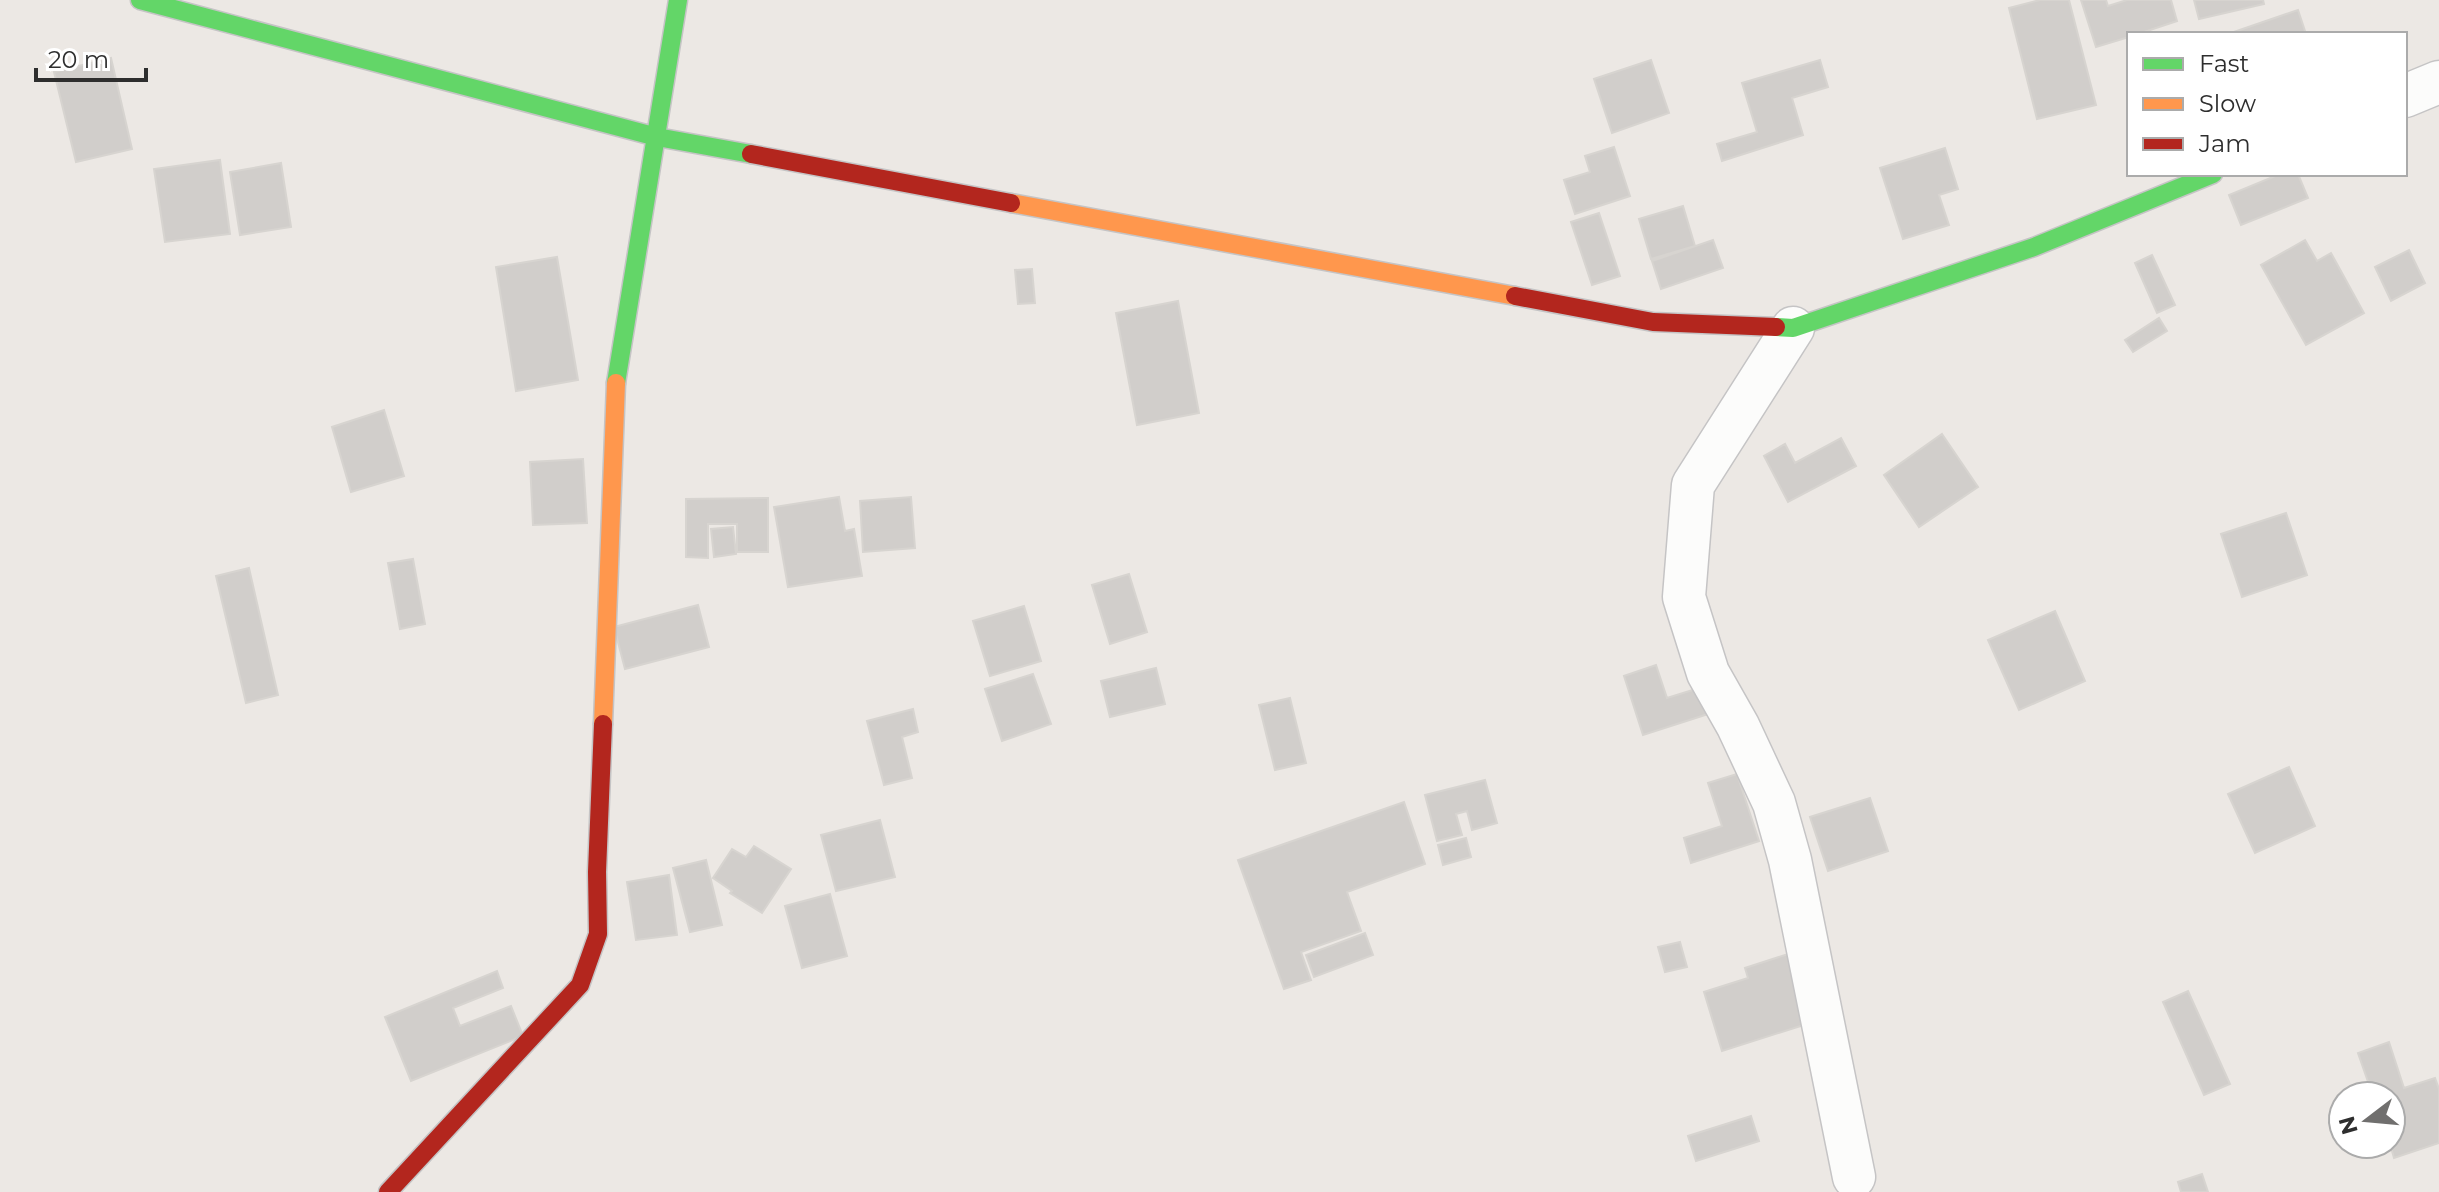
<svg xmlns="http://www.w3.org/2000/svg" width="2439" height="1192" font-family="Montserrat,sans-serif">
<style>
.building{fill:#d1cecb;stroke:#d7d4d0;stroke-width:2}
.lines{fill:none;stroke-linecap:round;stroke-linejoin:round}
.street-casing{stroke:#c5c4c5;stroke-width:45}
.fast-casing{stroke:#c5c4c5;stroke-width:21}
.slow-casing{stroke:#c5c4c5;stroke-width:21}
.jam-casing{stroke:#c5c4c5;stroke-width:21}
.street{stroke:#fcfcfb;stroke-width:42}
.fast{stroke:#63d668;stroke-width:18}
.slow{stroke:#ff974d;stroke-width:18}
.jam{stroke:#b3261e;stroke-width:18}
</style>
<rect width="100%" height="100%" fill="#ece8e4"/>
<path class="building" d="M2040,0H2069L2096,105L2037,119L2009,8Z
M2081,0H2106L2108,6L2127,0H2171L2177,21L2138,34H2129V37L2096,47Z
M2194,0H2263L2264,4L2199,19Z
M2298,10L2306,34H2228Z
M111,58L132,149L76,162L54,72Z
M1651,60L1669,113L1612,133L1594,79Z
M1820,60L1828,87L1792,98L1803,135L1722,161L1717,144L1757,132L1742,83Z
M1614,147L1630,196L1575,214L1564,180L1590,172L1585,156Z
M1945,148L1958,189L1939,195L1949,225L1903,239L1880,168Z
M220,160L230,234L165,242L154,169Z
M281,163L291,227L240,235L230,172Z
M2280,174H2298L2308,198L2241,225L2229,195Z
M1683,206L1695,246L1651,259L1639,219Z
M1599,213L1620,276L1592,285L1571,222Z
M1713,240L1723,268L1661,289L1652,261Z
M2305,240L2317,261L2331,253L2364,313L2306,345L2261,265Z
M2409,250L2425,283L2391,301L2375,267Z
M2152,255L2175,305L2157,313L2135,263Z
M557,257L578,380L516,391L496,267Z
M1032,269L1035,303L1018,304L1015,270Z
M1178,301L1199,413L1137,425L1116,313Z
M2159,318L2167,331L2133,352L2125,340Z
M384,410L404,476L351,492L332,427Z
M1942,434L1978,487L1919,527L1884,475Z
M1841,438L1856,466L1788,502L1764,456L1785,444L1795,463Z
M583,459L587,523L533,525L530,462Z
M839,497L845,531L854,529L862,576L788,587L774,507Z
M911,497L915,548L863,552L860,501Z
M768,498V552H737V524H708V558L686,557V499Z
M2286,513L2307,575L2242,597L2221,534Z
M733,527L736,554L714,557L711,529Z
M413,559L425,624L400,629L388,563Z
M249,568L278,695L246,703L216,576Z
M1129,574L1147,632L1110,644L1092,585Z
M698,605L709,647L625,669L614,627Z
M1024,606L1041,661L990,676L973,621Z
M2055,611L2085,681L2019,710L1988,640Z
M1656,665L1667,698L1699,688L1708,714L1643,735L1624,676Z
M1156,668L1165,704L1110,717L1101,681Z
M1033,674L1051,724L1002,741L985,689Z
M1290,698L1306,763L1275,770L1259,705Z
M913,709L918,732L902,737L912,778L884,785L867,721Z
M2289,767L2315,826L2255,853L2228,794Z
M1737,774L1759,841L1691,863L1684,838L1722,826L1708,783Z
M1485,780L1497,823L1472,830L1467,811L1456,814L1462,835L1437,841L1425,795Z
M1870,798L1888,851L1828,871L1810,817Z
M1404,802L1425,864L1347,892L1361,931L1301,952L1311,980L1284,989L1238,860Z
M880,820L895,877L836,891L821,835Z
M1466,838L1471,857L1443,865L1438,845Z
M754,846L791,869L762,913L730,893L732,891L713,878L732,849L746,857Z
M706,860L722,925L690,932L673,868Z
M669,875L677,935L636,940L627,882Z
M830,894L847,956L802,968L785,906Z
M1365,933L1373,955L1314,977L1306,955Z
M1680,942L1687,967L1665,972L1658,947Z
M1788,954L1810,1023L1722,1051L1704,992L1748,978L1745,968Z
M497,971L503,988L453,1008L460,1026L511,1006L523,1036L411,1081L385,1017Z
M2188,991L2230,1084L2204,1095L2163,1002Z
M2389,1042L2404,1088L2435,1078L2439,1089V1143L2394,1158L2390,1144L2391,1096H2373L2358,1053Z
M1751,1116L1759,1141L1696,1161L1688,1136Z
M2202,1174L2208,1192H2181L2178,1182Z"/>
<g class="lines">
<defs>
<path id="street" d="M2405,96L2439,82
M1793,328L1693,485L1684,597L1708,673L1738,726L1774,803L1790,860L1854,1177"/>
<path id="fast" d="M140,0L657,137L751,154
M1776,327L1793,328L2034,247L2213,174
M616,383L678,0"/>
<path id="slow" d="M1011,203L1515,296
M603,724L616,383"/>
<path id="jam" d="M751,154L1011,203
M1515,296L1653,322L1776,327
M388,1192L580,985L598,934L597,872L603,724"/>
</defs>
<use href="#street" class="street-casing"/>
<use href="#fast" class="fast-casing"/>
<use href="#slow" class="slow-casing"/>
<use href="#jam" class="jam-casing"/>
<use href="#street" class="street"/>
<use href="#fast" class="fast"/>
<use href="#slow" class="slow"/>
<use href="#jam" class="jam"/>
</g>
<rect x="2127" y="32" width="280" height="144" fill="#ffffff" stroke="#ababab" stroke-width="2"/>
<rect x="2143" y="58" width="40" height="12" fill="#63d668" stroke="#ababab" stroke-width="2"/>
<text x="2199" y="72" font-size="24" fill="#2e2e2e">Fast</text>
<rect x="2143" y="98" width="40" height="12" fill="#ff974d" stroke="#ababab" stroke-width="2"/>
<text x="2199" y="112" font-size="24" fill="#2e2e2e">Slow</text>
<rect x="2143" y="138" width="40" height="12" fill="#b3261e" stroke="#ababab" stroke-width="2"/>
<text x="2199" y="152" font-size="24" fill="#2e2e2e">Jam</text>
<g transform="translate(2367 1120) rotate(254)"><circle r="38" fill="#ffffff" stroke="#ababab" stroke-width="2"/>
<path d="M0-6L14 30L0 20L-14 30Z" fill="#706f6e"/>
<text y="-12" font-size="22" font-weight="bold" text-anchor="middle" fill="#2e2e2e">N</text>
</g>
<path d="M36 68v12h110v-12" fill="none" stroke="#2e2e2e" stroke-width="4"/>
<text x="48" y="68" font-size="24" fill="#2e2e2e" stroke="#ffffff" stroke-width="6" paint-order="stroke">20 m</text>
</svg>
